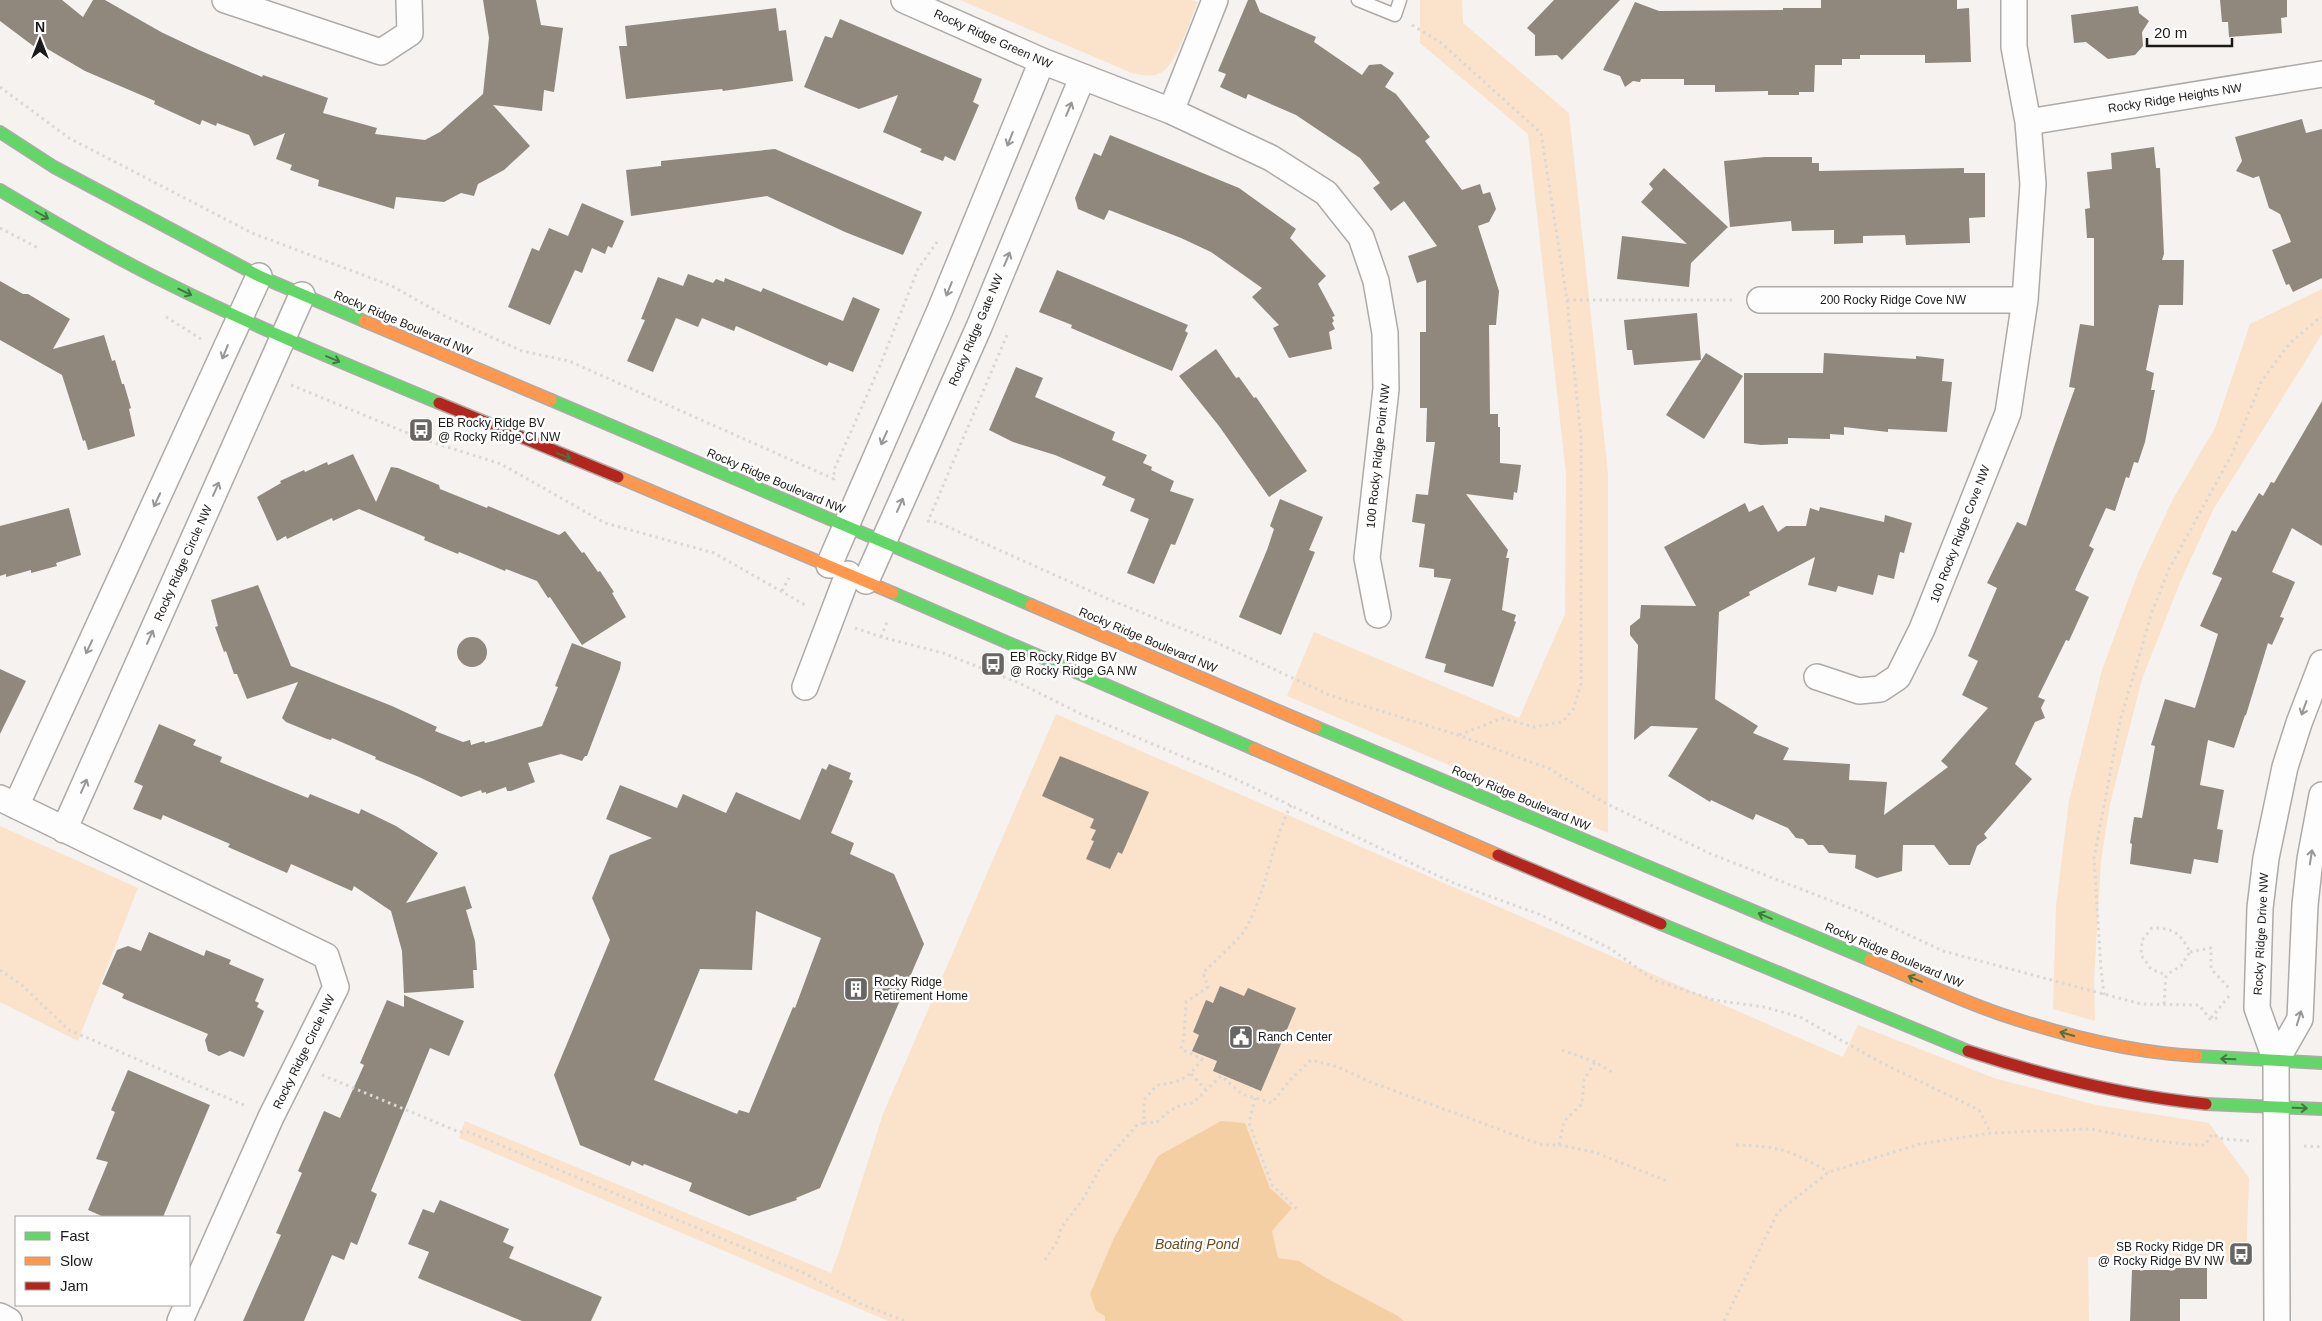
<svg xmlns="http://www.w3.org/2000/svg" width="2322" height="1321" font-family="Arial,sans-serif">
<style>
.green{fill:#fae3ca}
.water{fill:#f5cfa4}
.building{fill:#90887d;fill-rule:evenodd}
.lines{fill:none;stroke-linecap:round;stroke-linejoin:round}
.lane-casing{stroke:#adaaa8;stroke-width:15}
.street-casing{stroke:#adaaa8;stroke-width:28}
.fast-casing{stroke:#adaaa8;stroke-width:14}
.slow-casing{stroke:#adaaa8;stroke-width:14}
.jam-casing{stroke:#adaaa8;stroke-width:14}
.path{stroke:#d9d8d6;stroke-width:3;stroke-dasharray:2.5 4;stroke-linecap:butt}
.lane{stroke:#fefdfd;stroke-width:12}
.street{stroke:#fefdfd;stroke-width:25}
.fast{stroke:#63d668;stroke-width:11}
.slow{stroke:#ff974d;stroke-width:11}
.jam{stroke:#b3261e;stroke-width:11}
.oneway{stroke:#989796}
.oneway2{stroke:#407840}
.labels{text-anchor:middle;stroke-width:5;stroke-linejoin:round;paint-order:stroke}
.street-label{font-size:12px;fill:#1c1a18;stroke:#fff}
.poi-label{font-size:12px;fill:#1c1a18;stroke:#fff;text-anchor:start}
.water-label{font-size:14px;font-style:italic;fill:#6c481d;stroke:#fff}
</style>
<rect width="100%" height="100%" fill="#f5f2ef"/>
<path class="green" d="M960,0H1192L1198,2C1190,19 1177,63 1162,72C1152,78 1142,75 1132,73Z
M1420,0H1462L1463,23L1569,113L1608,473V833L1287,696L1314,632L1519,718L1565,614L1566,474L1528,134L1420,43Z
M2322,289V334L2213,510L2179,585L2142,679L2110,804L2101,861L2094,980L2095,1021L2053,1009L2056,906L2069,801L2102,670L2138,573L2173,499L2215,428L2250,324Z
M1056,714L1843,1057L1858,1025L1994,1078L2096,1105L2209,1123L2249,1178L2246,1263L2088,1257L2089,1321H888L459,1138L465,1121L831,1273L839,1252L883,1114Z
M0,826L138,888L78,1041L0,1002Z"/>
<path class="water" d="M1221,1121L1245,1123L1270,1188L1292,1208L1272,1231L1278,1258L1299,1261L1328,1279L1398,1316L1404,1321H1105V1316L1096,1311L1090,1294L1114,1238L1158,1156Z"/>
<path class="building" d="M0,0H62L83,17L93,0H105L161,32L199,50L262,77L263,75L328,98L323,113L377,128L375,134L425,140L440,132L483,94L489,38L483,0H536L541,25L563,28L554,92L544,90L542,111L493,105L530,146L504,170L478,184L474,196L461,193L444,202L396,197L394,209L318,186L319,180L290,170L292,165L276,159L285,133L254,146L249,135L217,123L216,126L202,120L200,125L154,104L155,101L85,71L39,44L36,48L0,21Z
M1248,0H1255L1260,12L1316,37L1314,42L1362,75L1369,65L1381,64L1394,73L1385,87L1396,94L1430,137L1425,141L1462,190L1480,184L1483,194L1490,192L1496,209L1489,222L1478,226L1499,291L1496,325H1489L1490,414H1498V427H1500V463L1521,465L1517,493L1514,492L1513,500L1466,494L1508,550L1506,558H1509L1502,610L1516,615L1514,621L1516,622L1493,687L1444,672L1446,664L1425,658L1451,579L1434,577V569L1419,567L1425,524L1412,522L1416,494L1428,495L1435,442H1426L1427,408H1420V332H1426V280L1417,283L1408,256L1437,246L1404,201L1391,211L1373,188L1380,183L1360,158L1296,115L1248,94L1246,99L1220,87L1226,74L1218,71Z
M1554,0H1620L1562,60L1557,55L1535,56V35L1527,28Z
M1821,0H1957V9L1969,8L1971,62L1925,63V55H1860V59H1842V65H1815L1814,92H1799V95H1768V91L1715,92V85H1684V79H1641L1640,82L1633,81L1625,87L1620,76L1603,70L1635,2L1659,11L1783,10V8H1821Z
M2220,0H2287V17L2281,18L2282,33L2229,37L2228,22H2222Z
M2138,6L2139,13L2149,21L2142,32L2143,46L2135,55L2108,59L2086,42L2074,43L2071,15Z
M776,8L779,31L786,30L793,81L723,91L722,89L626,99L619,46H627L625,26Z
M840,19L982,79L973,102L979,105L955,161L945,156L943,161L920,152L922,149L883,132L898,95L859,109L804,87L825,36L832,38Z
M2302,119L2306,133L2322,129V278L2293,292L2289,284L2286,285L2272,250L2291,242L2280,214L2269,208L2259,176L2253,178L2236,171L2242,161L2235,137Z
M1110,135L1239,188L1296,229L1290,238L1326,276L1318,284L1335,316L1332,317L1334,321L1332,323L1335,329L1329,332L1332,349L1289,358L1273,328L1279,325L1252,297L1262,288L1211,252L1181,238L1109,210L1104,220L1078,209L1075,198L1094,153L1101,156Z
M2154,147L2156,168H2160L2164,254L2162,260H2184L2183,305H2159L2146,370L2154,373L2151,390H2155L2145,442L2138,463L2134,462L2129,478L2126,477L2115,511L2106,508L2089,546L2094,549L2075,590L2089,597L2069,641L2066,640L2038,697L2045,700L2041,708L2045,718L2035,722L2015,764L2032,779L1984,834L1987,838L1977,846L1970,865H1949L1934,845H1903L1902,871L1877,878L1855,868L1856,855L1829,853L1823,845H1808L1803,839L1796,838L1788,828L1756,814L1753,820L1711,800L1710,802L1668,776L1698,728L1651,726L1634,740L1638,645L1630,635V626L1640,618L1641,605L1696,606L1664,547L1745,503L1749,512L1763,505L1778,532L1786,526H1806L1810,508L1819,511L1820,507L1884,522L1885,515L1912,523L1904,553L1900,552L1894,579L1878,575L1873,595L1838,586L1836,592L1808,585L1815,557L1749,592L1750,595L1719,612L1715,699L1758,726L1753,733L1789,748L1783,760L1850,764L1849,780L1887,782L1884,815L1948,767L1941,761L1988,708L1962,695L1978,661L1968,656L1997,588L1987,583L2017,522L2026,526L2050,458L2075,388L2069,387L2080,324L2094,326V238H2087L2085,209L2090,208L2087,172L2112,169L2111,153Z
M775,149L922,212L903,255L845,232L767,196L631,216L626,170L661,166V161Z
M1765,157H1812V163H1819V171L1964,168V173H1985V217L1969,218L1970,243L1906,245L1905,235L1863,236V243L1834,244V230L1792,231L1791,221L1730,227L1724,161Z
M1664,168L1728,227L1691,263L1689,287L1617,279L1622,236L1687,244L1641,202L1653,189L1649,184Z
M582,203L624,221L612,248L608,246L605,254L592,248L582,273L575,270L550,325L508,307L532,248L539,251L549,228L568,236Z
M1057,270L1188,325L1185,331L1188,333L1172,371L1071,328L1072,325L1039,312Z
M688,274L713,283L716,279L724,282L725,278L761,292L763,288L843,321L853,297L880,309L853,372L829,362L827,366L736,326L734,331L702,318L698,327L676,318L653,372L627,361L645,320L641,319L658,277L683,286Z
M0,281L23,294H28L70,319L53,349L104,335L112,361L115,360L122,384H124L131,408L129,409L135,436L88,450L85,440L83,441L62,375L0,340Z
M1697,313L1701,360L1634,365L1632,350H1627L1624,320Z
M1216,349L1236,378L1239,377L1254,398L1256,397L1307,471L1269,497L1219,426L1179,376Z
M1706,353L1743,376L1704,439L1666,415Z
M1824,353L1916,359V356L1944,359L1942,381L1952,382L1947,432L1888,429V432L1844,427V435L1830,434V439L1788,438V444L1761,445L1744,443V373H1823Z
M1016,367L1043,378L1035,397L1115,432L1112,440L1147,455L1143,463L1152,467L1151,470L1174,481L1170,491L1194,499L1175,545L1171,544L1154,584L1127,573L1149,519L1130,511L1135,499L1102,485L1106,477L1055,455L1013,442L989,430Z
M2322,401V546L2292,528L2272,572L2295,582L2280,617L2284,618L2272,645L2268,643L2246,715H2245L2234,748L2208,740L2200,785L2224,790L2217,829L2223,830L2218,863L2194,859L2191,874L2130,864L2132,844L2130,843L2134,817L2142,818L2155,746L2151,745L2165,699L2195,708L2218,634L2200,626L2222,578L2212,574L2232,530L2236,532L2259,493L2263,496L2271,482L2274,483Z
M353,454L376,502L391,467L398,468L439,485L440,489L487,508L488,506L559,535L565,531L582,553L584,552L598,572L600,571L614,592L612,593L626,617L582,645L550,597L548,598L537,581L506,569L505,571L459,552L458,554L424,540L425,537L359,509L333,521L332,518L287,539L286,536L277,541L257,497L281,483L280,481L304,470L305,472L327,462L328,465Z
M1280,499L1323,517L1309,550L1315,552L1281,635L1239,617L1267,550L1274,529L1270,526Z
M69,508L81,555L56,563L57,566L31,573V570L6,577V574L0,576V526Z
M258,585L291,666L392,706L437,727L435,731L463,742L470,740L471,745L484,741L485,743L493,741L542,726L558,687L555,686L572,643L621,662L620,669L587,756H585L582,761L561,754L528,763L535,782L511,791H507L506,787L486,794V792L482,793L481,790L461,797L419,777L375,759L376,757L332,738L331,740L327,739L286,722L282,718L298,682L247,699L237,674H234L226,651L224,652L215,627L218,626L211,600Z
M457 652a15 15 0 1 1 30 0a15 15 0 1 1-30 0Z
M0,669L26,681L0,734Z
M159,724L196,740L193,745L222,757L220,762L308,798L310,794L359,814L361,809L396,826L438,853L406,903L465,886L472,908L466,910L475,941L477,970H473L474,988L404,993L402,951L391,911L354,886L352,891L291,864L287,873L228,847L230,844L163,815L161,820L133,809L143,786L134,782Z
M1060,756L1149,792L1122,854L1118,852L1110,869L1086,859L1094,841L1091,840L1096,830L1090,828L1094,819L1042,796Z
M829,764L851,773L849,779L853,781L831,833L854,843L850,854L894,874L924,944L820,1188L796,1198L797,1200L749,1216L689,1191L692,1183L644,1164L643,1166L632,1161L630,1166L580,1145L554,1075L610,940L592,898L610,855L652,838L606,819L620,785L677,808L683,794L726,813L736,792L800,820L822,768L826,770ZM756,911L821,938L795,1008L793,1007L749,1113L739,1110L737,1114L654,1080L700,969L752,970Z
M149,932L204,956L206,950L231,960L229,964L264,979L255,1001L259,1003L257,1007L264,1011L244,1057L230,1051L219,1056L208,1051L205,1040L208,1034L122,998L124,994L102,984L117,950L128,946L141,951Z
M1220,986L1244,996L1248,988L1296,1008L1261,1091L1213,1071L1217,1061L1192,1051L1199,1035L1193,1032L1206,1000L1213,1003Z
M404,995L464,1021L449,1056L430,1048L371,1191L377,1194L357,1245L351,1242L344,1260L332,1255L304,1321H243L281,1235L276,1233L302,1173L298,1171L324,1111L340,1118L364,1065L360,1063L387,1000L404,1007Z
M128,1070L210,1105L163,1217H104L88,1210L108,1162L96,1159L115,1112L111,1110Z
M440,1200L509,1229L503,1242L514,1247L509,1258L602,1297L591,1321H522L418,1278L429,1252L408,1244L423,1209L434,1213Z
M2169,1268H2207V1299H2180V1321H2130L2132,1270H2169Z"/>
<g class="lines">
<defs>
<path id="lane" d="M1358,0L1395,15L1400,0"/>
<path id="street" d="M225,0L381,52L410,33L409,0
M904,0L1042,61L1171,111L1271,158L1326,193L1361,237L1376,281L1385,333L1386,389L1367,558L1378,615
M1171,111L1215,0
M2028,122L2322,74
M1760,300H2025
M829,565L940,310L1042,61
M866,581L979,327L1082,78
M1817,677L1859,691L1880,689L1898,677L1922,629L2008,413L2025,300L2033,184L2028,122L2014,47V0
M805,687L848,574
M0,798L326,956L336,987L271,1117L189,1301
M16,806L259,276
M64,830L302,295
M2276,1061L2300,1019L2305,905L2310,859L2322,795
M0,1316L9,1321
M180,1321L187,1305
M2277,1321L2276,1061L2257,1008L2260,908L2266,858L2285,767L2299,723L2322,663"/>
<path id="fast" d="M0,132L54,167L259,276L364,321
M0,190C55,223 111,256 169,284C257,328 348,365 439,403
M551,400L1031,605
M893,593L1254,749
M1316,727L1870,960
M1661,924L1968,1051
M2197,1056L2322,1063
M2206,1104L2322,1109"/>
<path id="slow" d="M364,321L551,400
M618,477L893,593
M1031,605L1316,727
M1254,749L1498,855
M1870,960C1913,978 1956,999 2000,1014C2063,1035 2130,1053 2197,1056"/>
<path id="jam" d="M439,403L618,477
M1498,855L1661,924
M1968,1051C2045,1076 2125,1096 2206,1104"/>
</defs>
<use href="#lane" class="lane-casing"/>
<use href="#street" class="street-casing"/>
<use href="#fast" class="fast-casing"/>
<use href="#slow" class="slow-casing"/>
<use href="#jam" class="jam-casing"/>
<path class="path" d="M1412,25L1440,42L1541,133L1567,300L1581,437V684L1573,710L1562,722L1534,727L1502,718L1459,735
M0,87L69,138L252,233L392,286L445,316L522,351L569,361L834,479V470L879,368L918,269L937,242
M0,228L40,249
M1567,300H1734
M166,317L201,339
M1007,335L928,521L937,522L1108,599L1213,641L1329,695L1458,735L1550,769L1605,803L1711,854L1860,912L1943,951L2141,1004L2199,1005L2210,1019L2218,1018
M291,385L422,439L501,464L605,523L714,553L807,606
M782,591L789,578
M855,628L881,637L943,653L1019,683L1081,714L1227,775L1451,882L1541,915L1611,949L1654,980L1714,1000L1764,1007L1800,1017L1882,1063L1979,1110L1991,1133
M881,637L887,622
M1291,805C1271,844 1267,890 1246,928C1239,941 1214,961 1203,973L1208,987L1186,1002L1184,1037L1181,1049L1202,1059C1188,1079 1181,1082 1157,1085L1144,1100V1123L1157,1122C1169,1111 1177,1104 1193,1103L1221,1076L1242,1094L1272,1103L1289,1081L1311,1060L1338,1067L1373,1083L1542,1145H1559L1564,1121L1582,1104L1584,1080L1595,1062
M2190,952L2211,948V969L2231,990
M0,970L23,986L69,1030L246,1106
M2104,995L2101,969L2094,858L2120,721L2152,612L2169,569L2232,454L2261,382L2289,344L2317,320L2322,318
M2164,1004L2166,975L2151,969L2141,955L2142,940L2152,928C2174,928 2180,933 2190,952L2181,966L2166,975
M2211,1018L2229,996
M1562,1050L1595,1062L1612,1072
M1191,1074L1205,1089
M322,1075L459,1132H469L806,1274L861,1304L905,1321
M1255,1098L1249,1123L1272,1185L1299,1211
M1559,1145L1594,1152L1667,1181
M1736,1145C1780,1146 1791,1151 1829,1172
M2304,1146L2322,1147
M1045,1260L1058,1240L1061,1228L1083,1199L1102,1165L1136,1126L1144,1123
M1724,1321L1778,1212L1829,1172L1920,1144L1991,1133L2091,1129L2143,1139L2192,1145H2205L2212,1134L2223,1139L2250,1141"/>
<use href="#lane" class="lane"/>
<use href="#street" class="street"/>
<use href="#fast" class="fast"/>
<use href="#slow" class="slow"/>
<use href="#jam" class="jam"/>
</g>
<defs><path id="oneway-shaft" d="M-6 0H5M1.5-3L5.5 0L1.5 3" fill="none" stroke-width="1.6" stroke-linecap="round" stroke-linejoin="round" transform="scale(1.25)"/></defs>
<g class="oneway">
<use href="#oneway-shaft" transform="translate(1069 109) rotate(-67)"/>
<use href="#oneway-shaft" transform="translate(1010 139) rotate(112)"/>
<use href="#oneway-shaft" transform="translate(1007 259) rotate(-67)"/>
<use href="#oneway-shaft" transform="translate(949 289) rotate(112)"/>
<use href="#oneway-shaft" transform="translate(225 352) rotate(112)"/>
<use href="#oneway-shaft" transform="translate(884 438) rotate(114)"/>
<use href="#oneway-shaft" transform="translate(216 489) rotate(-66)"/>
<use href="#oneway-shaft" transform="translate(157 500) rotate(115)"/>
<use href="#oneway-shaft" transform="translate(900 505) rotate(-66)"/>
<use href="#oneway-shaft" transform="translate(150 637) rotate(-66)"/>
<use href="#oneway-shaft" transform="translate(89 647) rotate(115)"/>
<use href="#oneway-shaft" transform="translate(2304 708) rotate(110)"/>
<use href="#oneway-shaft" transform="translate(84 786) rotate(-66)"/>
<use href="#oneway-shaft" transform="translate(2311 857) rotate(-81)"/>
<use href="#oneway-shaft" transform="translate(2299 1018) rotate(-73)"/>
</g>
<g class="oneway2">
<use href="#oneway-shaft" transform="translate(42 215) rotate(30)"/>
<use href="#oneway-shaft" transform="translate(185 292) rotate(26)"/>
<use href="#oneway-shaft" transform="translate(333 359) rotate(23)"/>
<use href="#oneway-shaft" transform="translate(564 456) rotate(23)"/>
<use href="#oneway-shaft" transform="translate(1765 916) rotate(-157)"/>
<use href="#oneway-shaft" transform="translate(1915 979) rotate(-157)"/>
<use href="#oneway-shaft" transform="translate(2067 1034) rotate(-164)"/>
<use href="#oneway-shaft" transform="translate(2228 1059) rotate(-178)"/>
<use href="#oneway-shaft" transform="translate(2300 1108) rotate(2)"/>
</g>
<defs>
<symbol id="bus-square" viewBox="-11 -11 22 22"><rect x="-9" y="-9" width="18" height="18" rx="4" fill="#686663" stroke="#fff"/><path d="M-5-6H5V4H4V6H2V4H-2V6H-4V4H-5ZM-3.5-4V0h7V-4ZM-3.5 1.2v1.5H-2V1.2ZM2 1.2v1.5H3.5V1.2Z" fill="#fff"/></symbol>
<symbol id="building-square" viewBox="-11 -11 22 22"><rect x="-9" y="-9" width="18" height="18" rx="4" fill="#686663" stroke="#fff"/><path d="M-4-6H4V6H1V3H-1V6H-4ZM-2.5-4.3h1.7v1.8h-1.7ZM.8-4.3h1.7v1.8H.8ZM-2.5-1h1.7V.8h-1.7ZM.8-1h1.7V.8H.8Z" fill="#fff"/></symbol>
<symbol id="civic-square" viewBox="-11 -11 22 22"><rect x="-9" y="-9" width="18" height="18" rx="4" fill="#686663" stroke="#fff"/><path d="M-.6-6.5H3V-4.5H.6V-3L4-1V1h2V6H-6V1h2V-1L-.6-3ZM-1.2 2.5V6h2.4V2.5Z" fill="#fff"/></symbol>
</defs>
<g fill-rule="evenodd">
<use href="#bus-square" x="407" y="416" width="28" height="28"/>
<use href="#bus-square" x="979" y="650" width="28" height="28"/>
<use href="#building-square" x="842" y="975" width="28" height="28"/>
<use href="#civic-square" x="1227" y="1023" width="28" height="28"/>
<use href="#bus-square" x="2227" y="1240" width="28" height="28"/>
</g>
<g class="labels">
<g class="street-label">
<text transform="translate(993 39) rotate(24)" y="4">Rocky Ridge Green NW</text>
<text transform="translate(2175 98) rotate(-9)" y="4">Rocky Ridge Heights NW</text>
<text x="1893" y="304">200 Rocky Ridge Cove NW</text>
<text transform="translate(403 323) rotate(23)" y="4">Rocky Ridge Boulevard NW</text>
<text transform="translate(976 330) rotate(-67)" y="4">Rocky Ridge Gate NW</text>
<text transform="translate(1378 456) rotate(-84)" y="4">100 Rocky Ridge Point NW</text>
<text transform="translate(776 481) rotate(23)" y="4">Rocky Ridge Boulevard NW</text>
<text transform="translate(1960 534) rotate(-69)" y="4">100 Rocky Ridge Cove NW</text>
<text transform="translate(183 563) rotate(-66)" y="4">Rocky Ridge Circle NW</text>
<text transform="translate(1148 640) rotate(23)" y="4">Rocky Ridge Boulevard NW</text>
<text transform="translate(1521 798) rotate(23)" y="4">Rocky Ridge Boulevard NW</text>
<text transform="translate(2261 934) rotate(-87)" y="4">Rocky Ridge Drive NW</text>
<text transform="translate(1894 955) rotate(23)" y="4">Rocky Ridge Boulevard NW</text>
<text transform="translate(304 1052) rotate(-64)" y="4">Rocky Ridge Circle NW</text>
</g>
<g class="poi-label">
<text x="438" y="427">EB Rocky Ridge BV<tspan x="438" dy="14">@ Rocky Ridge CI NW</tspan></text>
<text x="1010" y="661">EB Rocky Ridge BV<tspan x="1010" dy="14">@ Rocky Ridge GA NW</tspan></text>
<text x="874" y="986">Rocky Ridge<tspan x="874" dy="14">Retirement Home</tspan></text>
<text x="1258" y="1041">Ranch Center</text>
<text x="2224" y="1251" text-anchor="end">SB Rocky Ridge DR<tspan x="2224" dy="14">@ Rocky Ridge BV NW</tspan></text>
</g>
<g class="water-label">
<text x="1197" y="1249">Boating Pond</text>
</g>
</g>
<rect x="15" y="1216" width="175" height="90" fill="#ffffff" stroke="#a4a3a3"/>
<rect x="25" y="1232" width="25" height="8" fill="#63d668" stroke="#a4a3a3"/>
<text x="60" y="1241" font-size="15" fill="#1c1a18">Fast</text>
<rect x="25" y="1257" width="25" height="8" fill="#ff974d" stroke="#a4a3a3"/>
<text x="60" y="1266" font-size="15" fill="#1c1a18">Slow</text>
<rect x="25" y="1282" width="25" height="8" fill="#b3261e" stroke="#a4a3a3"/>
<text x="60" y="1291" font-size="15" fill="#1c1a18">Jam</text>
<g transform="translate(40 40)" stroke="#ffffff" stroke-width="4" paint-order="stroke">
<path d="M0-4L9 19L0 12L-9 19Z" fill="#1c1a18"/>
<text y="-8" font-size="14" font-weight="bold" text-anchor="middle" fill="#1c1a18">N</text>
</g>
<path d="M2147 38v8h85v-8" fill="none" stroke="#1c1a18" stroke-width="2.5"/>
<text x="2154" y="38" font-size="15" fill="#1c1a18" stroke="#ffffff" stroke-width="4" paint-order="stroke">20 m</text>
</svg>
